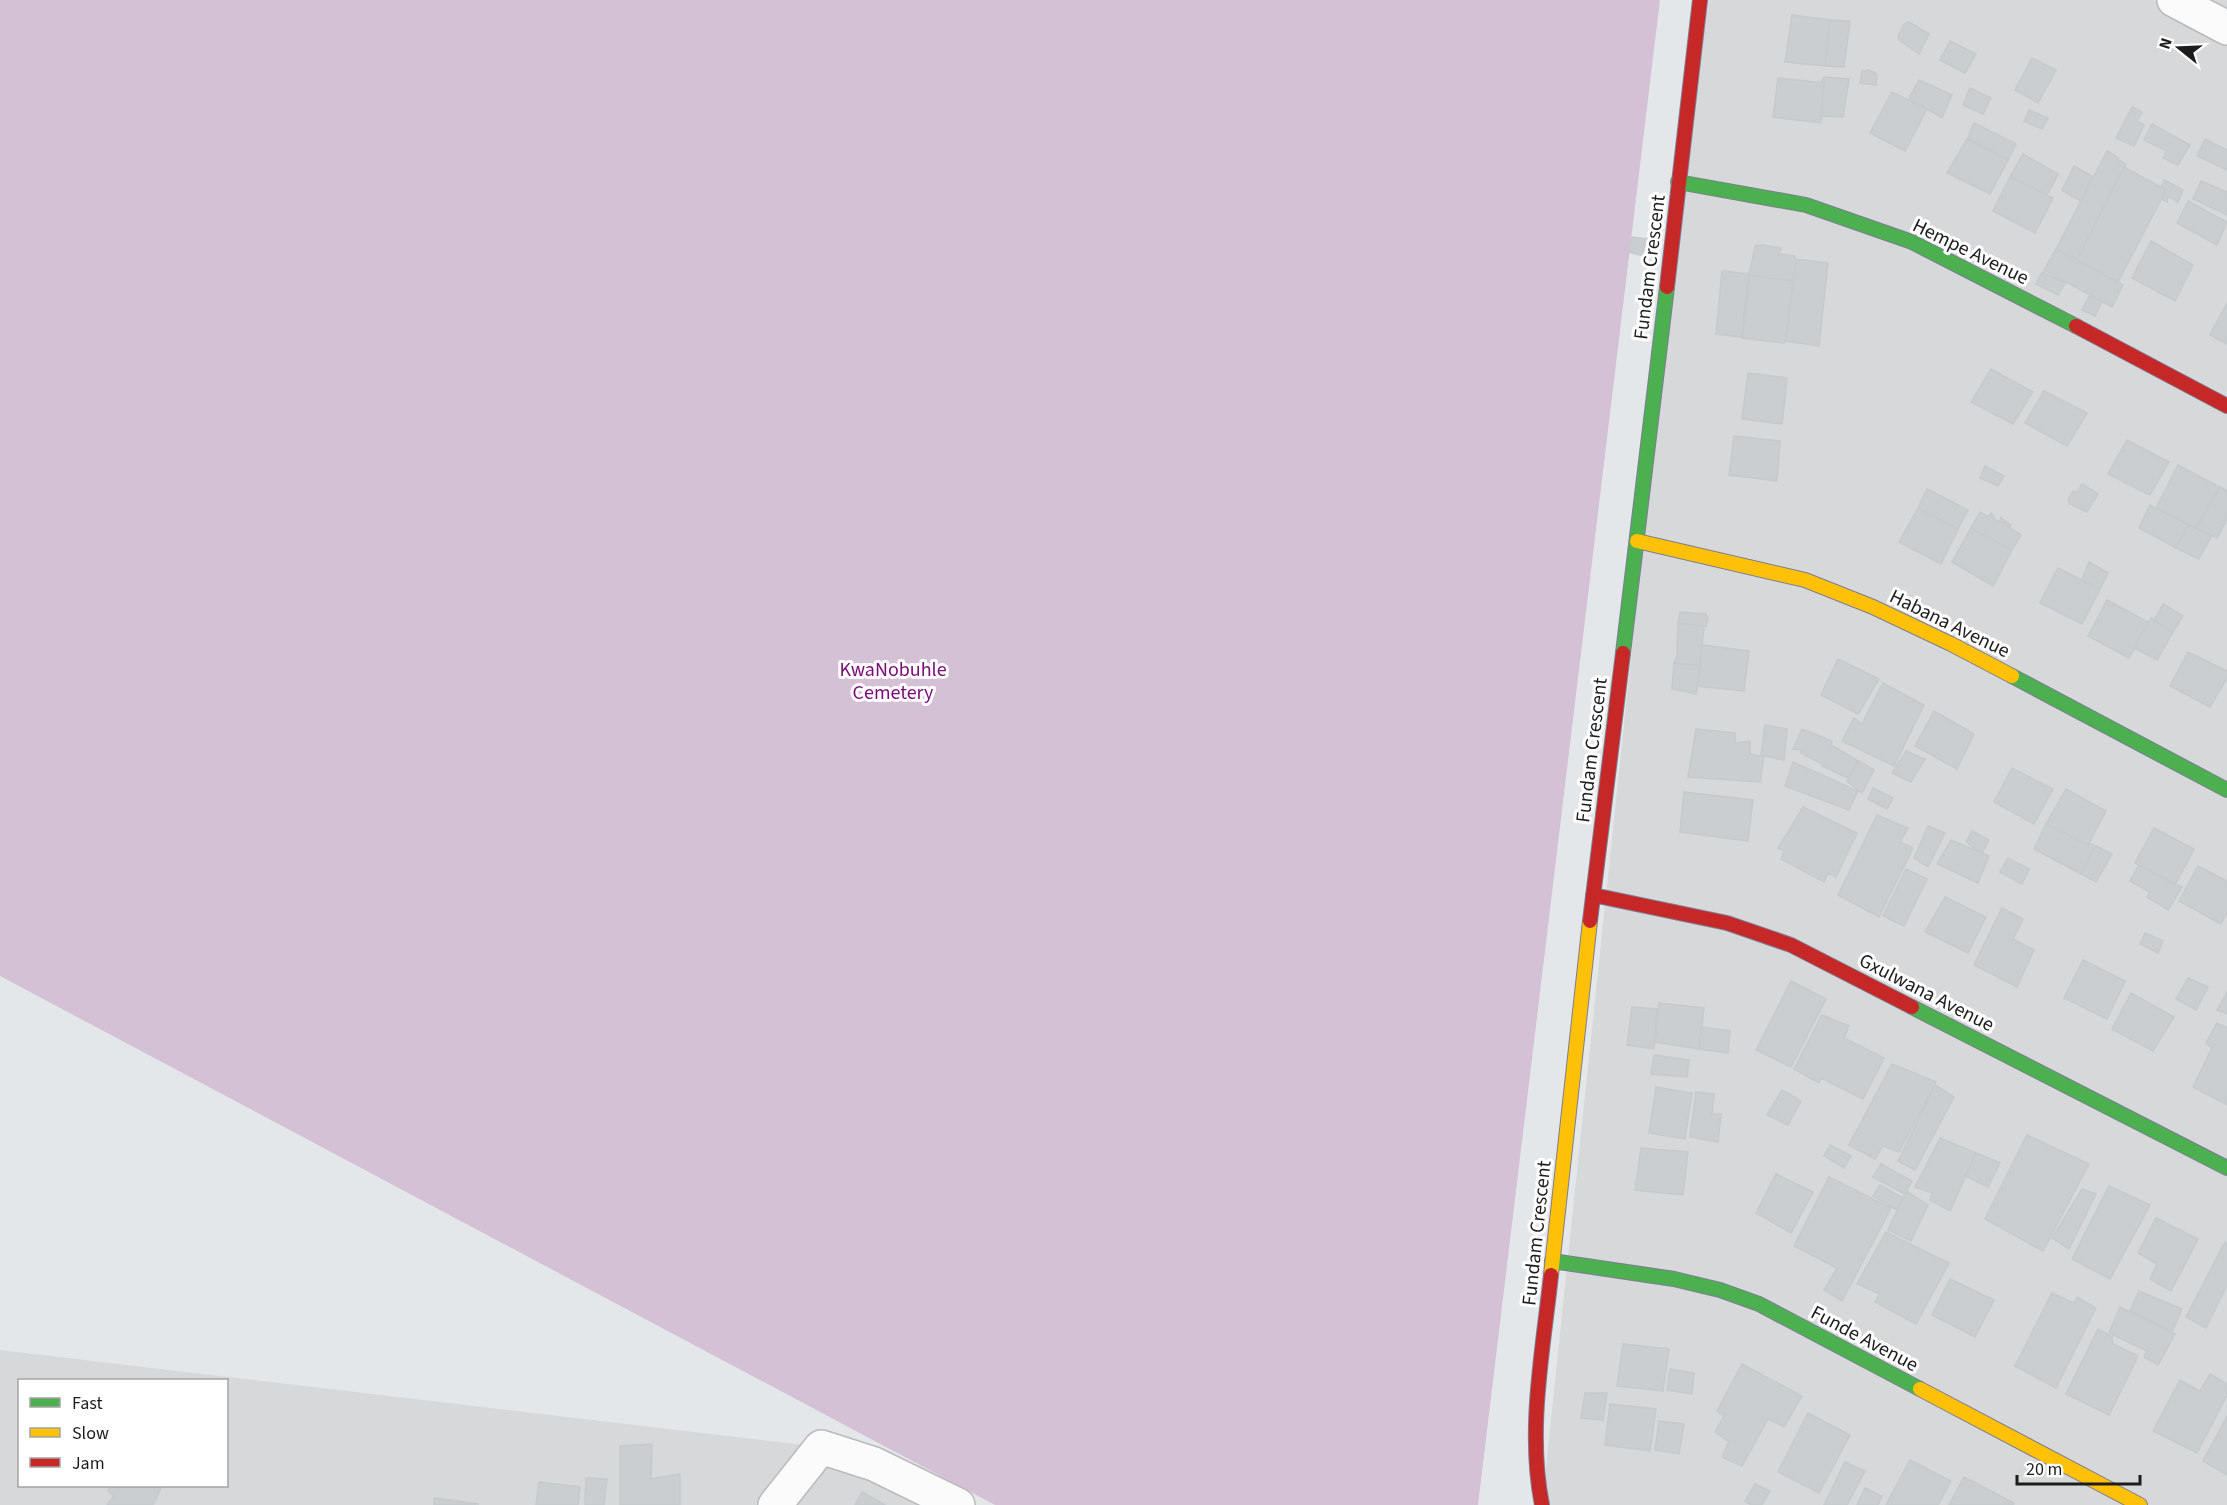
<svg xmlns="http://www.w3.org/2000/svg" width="2227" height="1505" font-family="'Source Sans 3',sans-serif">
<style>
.residential{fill:#d6d8d9;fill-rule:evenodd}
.cemetery{fill:#d4c1d5}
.building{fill:#cbced1;stroke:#c5cacd;stroke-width:1.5}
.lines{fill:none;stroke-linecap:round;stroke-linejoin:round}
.street-casing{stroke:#b9babc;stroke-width:36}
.fast-casing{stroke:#7d7d94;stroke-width:16}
.slow-casing{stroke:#7d7d94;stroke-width:16}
.jam-casing{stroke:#7d7d94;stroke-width:16}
.street{stroke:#fbfbfc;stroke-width:33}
.fast{stroke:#4caf50;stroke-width:14}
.slow{stroke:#ffc107;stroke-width:14}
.jam{stroke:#c62828;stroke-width:14}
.labels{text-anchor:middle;stroke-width:6;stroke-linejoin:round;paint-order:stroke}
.street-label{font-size:20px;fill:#1c1c1c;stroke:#fff}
.park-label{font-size:20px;fill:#7a0a77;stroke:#fff}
</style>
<rect width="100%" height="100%" fill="#e4e7ea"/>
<path class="residential" d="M1700,0H2227V1505H1542Z
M0,1350L821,1447L937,1505H0ZM20,1380H226V1486H20Z"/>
<path class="cemetery" d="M0,0H1660L1478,1505H995L0,976Z"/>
<path class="building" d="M1792,15L1830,20L1825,66L1785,62Z
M1830,20L1850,21L1844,67L1825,66Z
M1909,22L1929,34L1919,54L1899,40L1898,36L1904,24Z
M1950,41L1976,54L1965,73L1940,60Z
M2032,58L2056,70L2038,103L2015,90Z
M1869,70L1877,74L1876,85L1860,83L1862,71Z
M1824,77L1849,79L1843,117L1821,116L1824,83H1821Z
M1778,78L1824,83L1821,123L1773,117Z
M1919,80L1952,95L1942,118L1909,98Z
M1970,88L1991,98L1983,114L1963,105Z
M1892,92L1927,109L1905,151L1870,133Z
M2132,107L2142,112L2137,121L2144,125L2134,146L2116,138Z
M2029,110L2048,118L2042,129L2024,121Z
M1974,123L2016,144L2008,160L1968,138Z
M2152,124L2190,145L2178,165L2163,158L2167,151L2144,140Z
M1967,139L2008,160L1990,194L1947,173Z
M2205,139L2227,150V170L2197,156Z
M2107,151L2119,158L2118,160L2126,164L2077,260L2056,249Z
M2023,154L2058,174L2047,195L2010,177Z
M2074,166L2093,177L2080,201L2062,190Z
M2124,167L2166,190L2118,282L2077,260Z
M2010,177L2053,198L2035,233L1993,211Z
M2164,180L2183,190L2178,202L2168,196L2167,202L2162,199L2166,190L2161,188Z
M2201,181L2227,192V215L2193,199Z
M2188,201L2227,222L2217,245L2177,223Z
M1632,237L1647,239V250H1643V256L1629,252Z
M2151,241L2193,265L2175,301L2132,278Z
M1762,245L1781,248L1779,254L1794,256L1796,259L1793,281L1749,275L1755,246Z
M2056,249L2123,285L2112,307L2044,270Z
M1796,259L1828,263L1819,346L1786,341Z
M1722,271L1749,274L1741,337L1716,334Z
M2042,272L2065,283L2058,295L2036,284Z
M1750,275L1793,281L1785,343L1742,338Z
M2090,295L2102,301L2095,316L2082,310Z
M2227,303V344L2210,335Z
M1991,369L2033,392L2013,424L1971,402Z
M1748,373L1787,378L1782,424L1742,419Z
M2044,391L2087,413L2067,446L2025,423Z
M1734,436L1780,441L1777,481L1729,475Z
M2127,440L2169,462L2150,495L2108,474Z
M2178,465L2220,487L2196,528L2156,508Z
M1985,466L2004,476L1998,486L1980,478Z
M2082,484L2098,494L2087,512L2070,504L2068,500L2073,491L2077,492Z
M2220,487L2227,491V519L2217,538L2195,528Z
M1927,489L1968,510L1958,529L1918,508Z
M2150,505L2188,525L2176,548L2139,528Z
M1918,508L1958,529L1941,564L1899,542Z
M1980,512L1988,517L1991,513L1994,516L1992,518L2000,522L2001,518L2011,525L2009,527L2021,535L2012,550L1971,528Z
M2188,525L2212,535L2199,559L2176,548Z
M1971,528L2012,550L1993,586L1952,562Z
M2089,562L2108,573L2100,589L2082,580Z
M2058,568L2100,589L2082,624L2040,603Z
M2107,600L2148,622L2129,658L2088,636Z
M2163,604L2183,616L2173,632L2154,621Z
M1680,612L1706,614L1708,618L1706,626L1678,623Z
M2151,618L2173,632L2157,660L2134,648Z
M1678,623L1704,626L1700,666L1674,663L1677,656Z
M1702,645L1749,651L1744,691L1697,686Z
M2188,652L2227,671V678L2210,707L2170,686Z
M1838,659L1879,679L1858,714L1821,695Z
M1674,663L1700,666L1696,694L1672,689Z
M1883,683L1924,705L1894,766L1842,741L1854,718L1862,724Z
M1934,711L1974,734L1957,769L1915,746Z
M1765,725L1787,729L1784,760L1761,755Z
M1696,729L1735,733V743L1750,741V754L1764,757L1760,782L1688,777Z
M1802,729L1832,741L1831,745L1858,761L1848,778L1822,766V764L1801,753L1802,750L1793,749Z
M1906,751L1925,759L1911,782L1892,773Z
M1859,761L1874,770L1862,793L1847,781Z
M1793,762L1858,791L1849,810L1785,786Z
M2012,768L2053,789L2034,824L1994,802Z
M1873,788L1893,798L1887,809L1868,799Z
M2066,789L2106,811L2088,845L2046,824Z
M1684,792L1753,800L1748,841L1680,832Z
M1803,807L1857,833L1836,877L1828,873L1824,882L1781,859L1784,851L1778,848Z
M1877,815L1908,828L1900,842L1913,848L1879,917L1838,895Z
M2046,824L2088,845L2089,843L2096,846L2081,874L2034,849Z
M1928,826L1945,833L1928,867L1914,858Z
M2154,828L2194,849L2175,885L2135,863Z
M1972,831L1989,840L1982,853L1966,842Z
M1951,840L1989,856L1978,883L1937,864Z
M2096,846L2112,854L2096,882L2081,874Z
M2008,858L2029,869L2022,884L2000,872Z
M2139,865L2182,887L2168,910L2147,897L2150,892L2130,881Z
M2198,866L2227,881V912L2221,924L2179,901Z
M1906,869L1927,879L1904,926L1883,916Z
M1945,897L1986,917L1968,953L1925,932Z
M2002,908L2023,919L2013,939L2034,950L2017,987L1974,965Z
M2145,933L2163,941L2158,953L2140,944Z
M2083,960L2125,981L2107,1019L2064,998Z
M2188,978L2208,987L2196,1010L2176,999Z
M1791,981L1826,999L1791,1067L1756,1050Z
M2227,992V1014L2217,1010Z
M2131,993L2174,1017L2153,1051L2112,1029Z
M1659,1003L1704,1008L1699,1049L1655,1042Z
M1632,1007L1657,1009L1654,1049L1627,1045Z
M1822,1015L1849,1026L1844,1038L1884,1058L1863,1099L1821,1078L1819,1083L1794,1069Z
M2217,1023L2227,1028V1105L2193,1087L2212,1048L2206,1043Z
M1702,1027L1730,1031L1728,1053L1699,1049Z
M1654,1055L1689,1060L1687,1077L1651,1074Z
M1892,1064L1936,1082L1899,1152L1883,1146L1875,1159L1849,1145Z
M1935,1085L1954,1097L1915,1170L1898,1161Z
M1656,1087L1692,1093L1685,1139L1649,1133Z
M1782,1090L1801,1101L1788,1125L1767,1115Z
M1696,1092L1714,1094L1712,1114H1721L1718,1142L1690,1137Z
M2027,1135L2089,1164L2043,1251L1985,1219Z
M1940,1138L1976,1153L1950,1211L1930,1200L1932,1193L1915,1187Z
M1830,1145L1851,1156L1844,1168L1824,1156Z
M1641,1148L1688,1152L1683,1195L1635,1190Z
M1976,1153L2000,1163L1988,1187L1965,1176Z
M1881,1164L1912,1181L1905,1194L1873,1177Z
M1776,1174L1813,1192L1791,1233L1756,1213Z
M1829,1177L1891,1208L1842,1301L1824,1290L1837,1268L1794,1246Z
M1880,1185L1903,1198L1897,1210L1873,1196Z
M2109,1186L2150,1205L2110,1279L2072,1259Z
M2082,1189L2096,1194L2069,1249L2052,1238Z
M1906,1191L1928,1205L1911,1241L1888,1230Z
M2156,1218L2198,1239L2171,1291L2150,1279L2157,1264L2138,1253Z
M1886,1232L1949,1263L1916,1324L1875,1302L1880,1294L1857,1284Z
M2225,1242L2227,1244V1285L2206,1328L2186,1317Z
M1950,1279L1994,1300L1975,1337L1932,1315Z
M2139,1291L2182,1309L2172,1332L2130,1311Z
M2052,1293L2074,1303L2077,1297L2096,1308L2056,1388L2015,1366Z
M2120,1307L2175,1334L2158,1365L2144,1357L2147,1351L2109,1333Z
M2098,1329L2112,1337L2113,1344L2138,1356L2109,1415L2066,1394Z
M1623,1344L1669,1349L1663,1391L1617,1386Z
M1742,1364L1802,1396L1784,1427L1768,1419L1742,1466L1722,1457L1729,1442L1715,1432L1724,1416L1717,1411Z
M1670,1369L1694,1373L1692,1394L1667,1390Z
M2210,1374L2227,1384V1395L2197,1453L2153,1431L2180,1380L2200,1391Z
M1585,1393H1607L1603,1420L1581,1418Z
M1610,1404L1656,1409L1650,1451L1605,1445Z
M1808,1413L1850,1435L1819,1493L1778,1472Z
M2227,1416V1475L2203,1461Z
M1659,1421L1684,1424L1679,1454L1655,1450Z
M652,1444L651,1479L680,1474V1505H620V1446Z
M1910,1460L1951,1481L1938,1505H1886Z
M1845,1462L1865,1471L1847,1505H1824Z
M1964,1477L2014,1503L2013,1505H1949Z
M586,1478L607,1479L604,1505H585Z
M539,1482L580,1487L578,1505H536Z
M1755,1484L1770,1491L1762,1505H1751L1745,1501Z
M111,1486H162L153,1505H107L114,1496L108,1491Z
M1865,1488L1882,1496L1878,1505H1857Z
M862,1492L885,1505H855Z
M434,1498L479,1504L434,1505Z"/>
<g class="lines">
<defs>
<path id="street" d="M2174,0L2227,28
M775,1505L821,1447L874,1464L958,1505"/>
<path id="fast" d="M1678,182L1806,205L1912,242L2076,326
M1623,653L1667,287
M2012,676L2227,790
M1912,1007L2227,1168
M1552,1261L1674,1279L1720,1290L1759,1304L1920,1389"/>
<path id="slow" d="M1637,541L1805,580L1873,607L1951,644L2012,676
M1551,1275L1590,921
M1920,1389L2140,1505"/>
<path id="jam" d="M1667,287L1700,0
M2076,326L2227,406
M1593,895L1727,923L1791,945L1912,1007
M1590,921L1623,653
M1542,1505C1527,1430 1543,1350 1551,1275"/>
</defs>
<use href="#street" class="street-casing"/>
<use href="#fast" class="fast-casing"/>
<use href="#slow" class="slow-casing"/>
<use href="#jam" class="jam-casing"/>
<use href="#street" class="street"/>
<use href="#fast" class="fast"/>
<use href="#slow" class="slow"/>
<use href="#jam" class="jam"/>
</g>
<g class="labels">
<g class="street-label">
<text transform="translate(1971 251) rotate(26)" y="7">Hempe Avenue</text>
<text transform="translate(1649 267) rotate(-83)" y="7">Fundam Crescent</text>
<text transform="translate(1950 623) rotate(26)" y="7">Habana Avenue</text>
<text transform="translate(1591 750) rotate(-83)" y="7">Fundam Crescent</text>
<text transform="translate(1927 992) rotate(27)" y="7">Gxulwana Avenue</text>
<text transform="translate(1536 1233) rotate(-84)" y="7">Fundam Crescent</text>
<text transform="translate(1865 1338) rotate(28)" y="7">Funde Avenue</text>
</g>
<g class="park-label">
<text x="893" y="676">KwaNobuhle<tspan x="893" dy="23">Cemetery</tspan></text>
</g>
</g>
<rect x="18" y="1379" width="210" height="108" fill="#ffffff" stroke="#a4a4a4" stroke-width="1.5"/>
<rect x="30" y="1398" width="30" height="9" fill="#4caf50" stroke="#a4a4a4" stroke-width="1.5"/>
<text x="72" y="1409" font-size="18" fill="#1c1c1c">Fast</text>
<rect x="30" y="1428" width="30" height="9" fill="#ffc107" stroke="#a4a4a4" stroke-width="1.5"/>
<text x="72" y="1439" font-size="18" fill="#1c1c1c">Slow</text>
<rect x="30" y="1458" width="30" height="9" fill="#c62828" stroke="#a4a4a4" stroke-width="1.5"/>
<text x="72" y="1469" font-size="18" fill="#1c1c1c">Jam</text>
<g transform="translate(2179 48) rotate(288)" stroke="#ffffff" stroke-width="4.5" paint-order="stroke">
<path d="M0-4.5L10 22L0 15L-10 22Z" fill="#1c1c1c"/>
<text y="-9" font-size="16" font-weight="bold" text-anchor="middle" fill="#1c1c1c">N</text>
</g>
<path d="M2017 1475v9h123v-9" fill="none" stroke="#1c1c1c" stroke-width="3"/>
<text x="2026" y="1475" font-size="18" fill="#1c1c1c" stroke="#ffffff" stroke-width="4.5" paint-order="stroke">20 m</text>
</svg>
